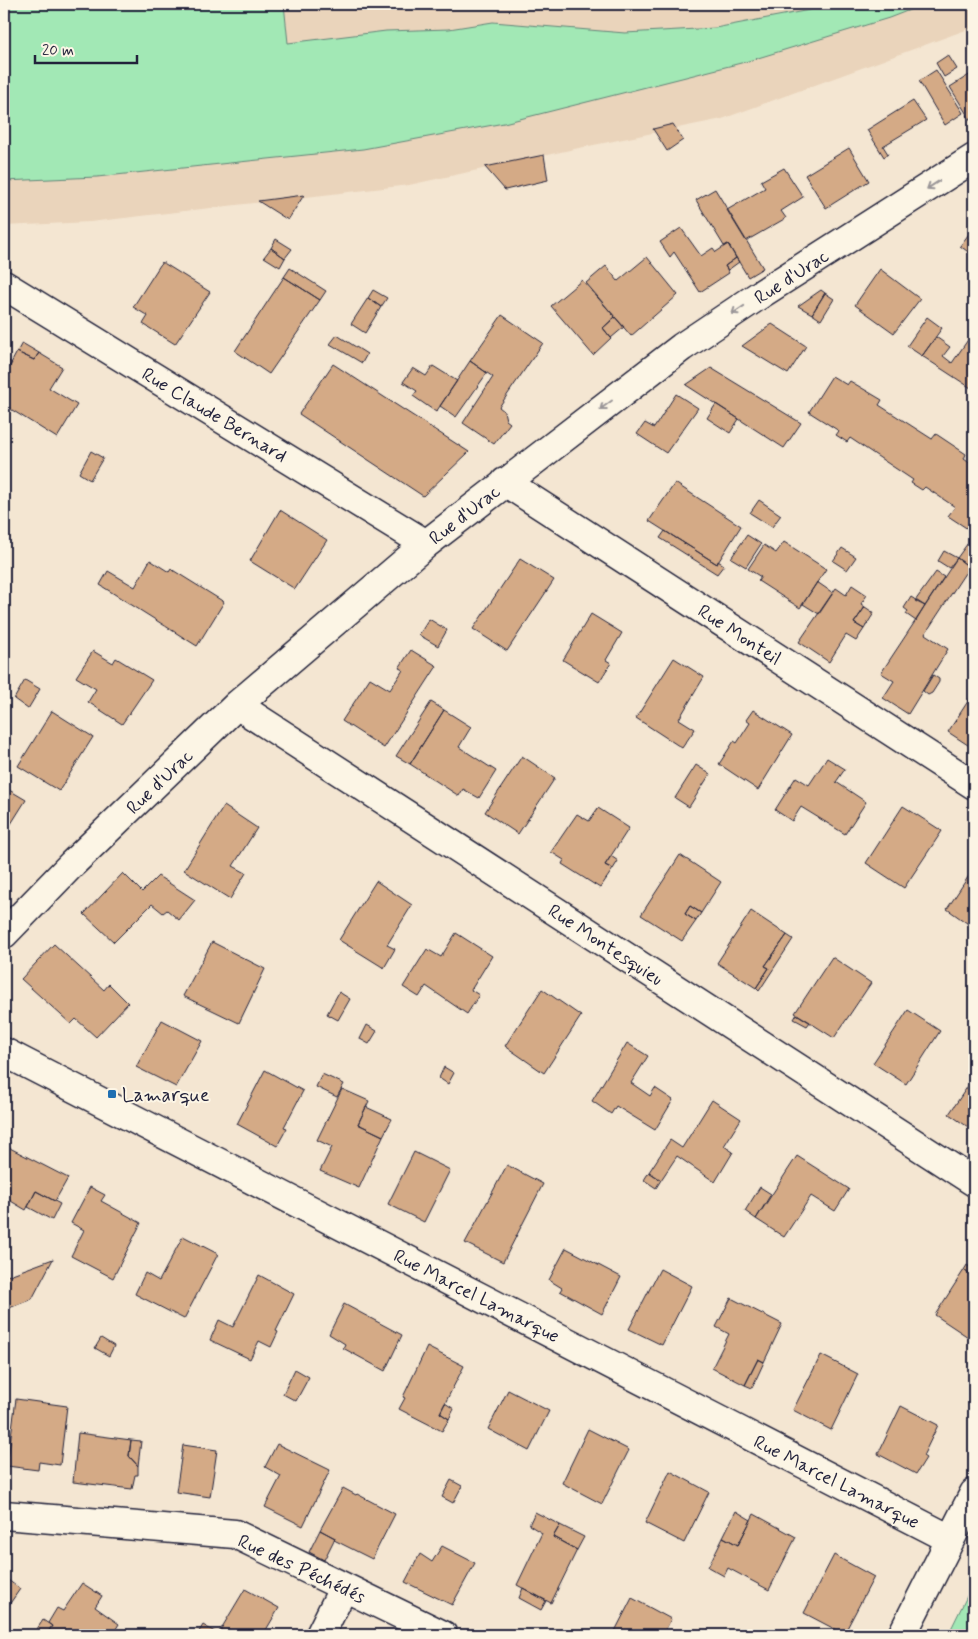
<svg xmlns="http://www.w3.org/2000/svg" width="978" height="1639" font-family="Mynerve,sans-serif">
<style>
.built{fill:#ead4bb}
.green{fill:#a2e8b5;stroke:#628578}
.building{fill:#d4aa86;stroke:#22223b}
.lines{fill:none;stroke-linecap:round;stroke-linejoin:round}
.minor-casing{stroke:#22223b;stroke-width:31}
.minor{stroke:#fcf5e5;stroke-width:28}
.oneway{stroke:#9a9698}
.poi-dot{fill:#1f6fb2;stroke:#fcf5e5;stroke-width:2}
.labels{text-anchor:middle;stroke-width:4;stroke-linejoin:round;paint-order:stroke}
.street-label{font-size:19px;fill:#22223b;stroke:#fcf5e5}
.poi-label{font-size:19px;fill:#22223b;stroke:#fcf5e5;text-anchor:start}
</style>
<rect width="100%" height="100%" fill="#f4e6d2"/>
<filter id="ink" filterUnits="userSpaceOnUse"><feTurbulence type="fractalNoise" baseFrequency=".02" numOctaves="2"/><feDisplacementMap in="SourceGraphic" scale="10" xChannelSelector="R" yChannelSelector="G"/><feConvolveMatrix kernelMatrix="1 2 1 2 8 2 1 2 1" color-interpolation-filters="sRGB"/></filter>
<g filter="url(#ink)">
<path class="built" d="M4,4H974V27L722,119L579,148L409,185L90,222L4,226Z"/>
<path class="green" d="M19,4H284L288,43L386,31L449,29L493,22L625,33L715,28L841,4H925L889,18L745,62L504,123L363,149L97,177L4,181V6Z
M971,1588L974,1589V1635H948Z"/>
<path class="building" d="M948,55L957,69L944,77L936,63Z
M936,70L963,113L945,125L919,81Z
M974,72V119L971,121L950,87Z
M913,101L926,120L883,146L888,154L884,157L867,130Z
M673,124L683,140L667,151L653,129Z
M849,148L869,181L826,208L805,175Z
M544,155L548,180L505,190L485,167Z
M784,168L803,197L781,211L786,218L746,241L727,210L765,188L761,181Z
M715,189L763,268L748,277L728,244L724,246L696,200Z
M304,195L288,220L258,201Z
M974,227V256L960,246Z
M681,228L701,256L713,248L716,252L728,244L736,258L725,266L729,273L700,292L674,252L670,257L660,242Z
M276,239L292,249L285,258L271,248Z
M271,248L285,258L280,267L264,257Z
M647,257L678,295L631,336L586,283L606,266L618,281Z
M736,258L739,262L728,270L725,266Z
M162,262L210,292L175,344L143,324L148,316L133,307Z
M290,268L326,291L320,300L284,277Z
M880,269L920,299L894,333L855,305Z
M284,277L320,300L269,374L235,351Z
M582,280L615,317L603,328L611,338L593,355L551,306Z
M373,290L387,298L381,307L368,298Z
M821,290L825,293L812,314L798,306Z
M825,293L834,299L821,320L812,314Z
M368,298L381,307L365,333L351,324Z
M502,315L543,343L499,407L504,411L506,420L510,423L494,444L463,423L493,377L470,361Z
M615,317L624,327L611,338L603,328Z
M927,317L942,328L922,356L907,346Z
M772,324L806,346L788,374L742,346Z
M974,331V390L922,356L936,337L950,347L943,356L952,363Z
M337,335L367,354L362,363L330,344Z
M22,343L39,353L34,360L17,352Z
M17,352L34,360L39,353L62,367L49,388L77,405L57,438L4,405V367L8,369Z
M4,358L12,363L8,369L4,367Z
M470,361L487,373L456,417L440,406Z
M333,364L469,452L423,496L299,414Z
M433,366L457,381L436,412L413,396L417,391L403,382L413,368L426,376Z
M711,368L801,423L784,448L686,385Z
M832,376L847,385L850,381L882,400L879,405L932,439L936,434L966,454L964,459L974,466V527L971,531L948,516L955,507L925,487L922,490L911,483L913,480L850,438L847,442L836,435L839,431L809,412Z
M676,394L698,408L666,453L637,434L645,423L654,428Z
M716,404L739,419L730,433L707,418Z
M91,451L103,458L90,480L79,473Z
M675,483L741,526L717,564L649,521Z
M759,500L781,515L772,527L750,513Z
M280,510L327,540L295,589L250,561Z
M665,531L717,564L718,561L724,565L717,574L660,538Z
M747,535L761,544L746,567L731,558Z
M973,536L974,537V570L957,558Z
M784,542L826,569L800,608L758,581L761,577L748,569L764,545L776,553Z
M842,548L856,557L847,570L833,561Z
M944,551L957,558L949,568L938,561Z
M957,558L969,567L925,634L948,649L908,714L883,698L894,681L881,673Z
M520,559L554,580L507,651L473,629Z
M150,560L169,572L171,569L224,602L197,646L100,585L108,571L135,587Z
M936,572L944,577L925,606L915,601Z
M817,582L833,593L819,614L803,604Z
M852,585L867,595L861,604L865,607L854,623L864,629L856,641L846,635L829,662L799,642L836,588L846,595Z
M911,597L925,606L916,621L906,614L908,611L904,608Z
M865,607L874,613L864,629L854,623Z
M591,614L622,633L606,660L611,663L599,682L563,660Z
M429,619L447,630L438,646L419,635Z
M411,650L437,666L384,748L342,721L370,678L390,690L403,670L399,668Z
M93,651L113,663L116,658L152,680L122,724L88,702L96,689L76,677Z
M674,658L704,677L679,719L695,729L682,748L636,718Z
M933,675L939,679V682L932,693L928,695L923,691Z
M25,680L40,689L28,709L14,699Z
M974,692V749L948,732Z
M431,702L444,710L410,764L396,756Z
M444,710L471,727L459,747L496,771L479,798L463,789L459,796L410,764Z
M753,710L792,735L758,790L719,764L734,741L737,743L750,723L746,720Z
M52,711L93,737L59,791L18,766Z
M522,756L555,778L518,834L485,812Z
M827,758L845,769L836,782L866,802L845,834L801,807L792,821L775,810L796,777L809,785Z
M696,765L710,774L689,807L675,798Z
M4,787L26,800L4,835Z
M224,806L257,828L233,866L246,873L230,899L184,870Z
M903,806L942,831L904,888L866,863Z
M598,808L629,828L605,865L613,869L600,888L562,864L564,860L551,852L577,814L589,821Z
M680,855L721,882L701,913L690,906L685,914L696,921L682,941L641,915Z
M611,856L618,861L613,869L605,865Z
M974,868V928L947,909Z
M123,873L142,892L158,876L195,900L179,920L167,910L163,913L152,904L114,942L84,914Z
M376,881L412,905L387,945L395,949L384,968L339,940Z
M690,906L701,913L696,921L685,914Z
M751,911L787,935L765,966L769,968L756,988L717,963Z
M456,933L492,956L471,990L479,995L467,1014L426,986L419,997L403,987L427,949L441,957Z
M787,935L793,939L759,991L756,988L769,968L765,966Z
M212,942L265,969L239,1023L183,996Z
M54,944L104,990L109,984L128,1003L96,1037L76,1019L71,1024L21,979Z
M832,957L871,983L834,1038L795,1013Z
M542,989L581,1016L544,1073L505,1046Z
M339,992L350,999L338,1020L327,1014Z
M908,1010L940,1031L906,1084L873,1063Z
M797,1014L810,1022L807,1026L794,1019Z
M162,1020L202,1041L176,1087L136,1067Z
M367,1025L377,1031L369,1044L360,1039Z
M627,1043L648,1056L631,1083L650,1096L655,1088L673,1100L655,1130L616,1106L611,1114L592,1101Z
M444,1067L454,1073L448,1084L439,1078Z
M265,1070L303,1091L284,1127L287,1128L277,1146L237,1124Z
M322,1074L344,1084L337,1097L316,1087Z
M974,1077V1131L949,1114Z
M342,1089L369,1101L358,1124L383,1136L359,1188L320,1171L332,1147L317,1140Z
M712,1100L741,1119L724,1146L733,1152L715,1182L677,1156L661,1180L649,1172L670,1140L682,1148Z
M366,1107L392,1119L383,1136L358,1124Z
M4,1145L68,1178L55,1201L36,1191L26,1210L4,1197Z
M414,1152L450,1170L424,1222L388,1204Z
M797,1156L849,1189L835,1211L811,1196L784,1237L756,1219Z
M507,1165L543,1184L503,1262L465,1243Z
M649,1172L661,1180L656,1188L644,1180Z
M90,1187L105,1195L101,1201L141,1223L113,1278L71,1256L84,1230L71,1223Z
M760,1187L771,1194L756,1219L745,1211Z
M36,1191L60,1204L52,1220L28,1207Z
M183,1236L218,1254L184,1319L135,1294L145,1273L159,1281Z
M566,1248L621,1277L602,1314L560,1291L562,1288L549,1280Z
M53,1259L32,1299L4,1310V1277Z
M967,1265L974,1270V1278L964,1270Z
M660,1269L692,1286L662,1345L629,1329Z
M964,1270L974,1278V1328L968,1337L935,1315Z
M259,1275L294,1294L276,1331L278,1332L271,1347L259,1341L250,1359L210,1340L219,1320L233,1327Z
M731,1298L782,1324L764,1362L758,1359L745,1385L712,1368L729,1334L716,1327Z
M344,1304L402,1335L385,1371L343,1348L345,1344L329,1334Z
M101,1338L114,1346L109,1356L95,1348Z
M427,1347L464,1366L440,1413L449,1419L442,1431L399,1409L405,1398L403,1397Z
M821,1355L858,1374L831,1430L793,1410Z
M758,1359L764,1362L752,1388L745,1385Z
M295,1369L309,1377L296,1401L283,1394Z
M508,1390L549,1411L529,1451L488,1429Z
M16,1399L67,1406L60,1465L39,1462L38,1470L7,1466Z
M445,1403L454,1409L449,1419L440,1413Z
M901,1406L938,1425L923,1456L926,1458L916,1474L878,1454Z
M588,1429L629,1450L602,1504L562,1483Z
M78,1433L131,1440L129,1456L138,1466V1475H135L132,1489L73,1482Z
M131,1440L141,1441L138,1466L129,1456Z
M277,1444L330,1470L303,1526L265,1507L281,1476L265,1467Z
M183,1445L217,1450L210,1497L176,1492Z
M670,1471L709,1492L684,1543L645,1523Z
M451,1480L462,1486L453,1503L442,1497Z
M343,1488L356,1495L357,1494L395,1514L372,1559L334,1540L335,1538L320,1530Z
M736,1511L751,1520L738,1545L723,1537Z
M535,1512L560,1525L553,1537L577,1550L551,1603L517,1585L542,1533L529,1525Z
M754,1514L796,1537L769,1590L728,1568L724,1576L708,1567L723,1537L738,1545Z
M560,1525L584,1537L577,1550L553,1537Z
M320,1530L335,1538L324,1560L309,1552Z
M442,1546L475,1563L452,1605L405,1582L420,1554L432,1562Z
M834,1555L874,1577L844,1634L804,1613Z
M4,1577L20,1589L4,1612Z
M82,1583L102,1596L95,1607L119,1624L112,1635H46L52,1626L48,1623L57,1608L63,1611Z
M523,1588L546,1601L541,1610L519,1598Z
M245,1589L279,1608L263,1635H197L203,1625L218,1634Z
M632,1598L671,1619L663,1635H613Z
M43,1620L52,1626L46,1635H33Z"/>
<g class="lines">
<defs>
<path id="minor" d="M4,285L426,544
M505,482L974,785
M237,705L974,1182
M4,934L72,864L237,705L426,544L682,347L761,294L974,158
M4,1052L950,1539
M4,1515L235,1534L443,1635
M320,1635L344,1587
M902,1635L974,1493"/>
</defs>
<use href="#minor" class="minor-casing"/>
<use href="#minor" class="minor"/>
</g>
<defs><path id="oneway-shaft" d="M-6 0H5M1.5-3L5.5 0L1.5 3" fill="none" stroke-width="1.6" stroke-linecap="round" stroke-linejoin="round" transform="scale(1.25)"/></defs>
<g class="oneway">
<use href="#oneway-shaft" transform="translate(933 185) rotate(147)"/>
<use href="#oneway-shaft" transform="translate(738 310) rotate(146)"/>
<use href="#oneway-shaft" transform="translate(606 405) rotate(143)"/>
</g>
</g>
<rect class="poi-dot" x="107" y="1089" width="10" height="10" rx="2.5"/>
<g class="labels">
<g class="street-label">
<text transform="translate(791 276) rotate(-33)" y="7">Rue d'Urac</text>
<text transform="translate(215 414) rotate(31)" y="7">Rue Claude Bernard</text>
<text transform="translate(464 514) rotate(-38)" y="7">Rue d'Urac</text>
<text transform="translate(740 634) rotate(33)" y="7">Rue Monteil</text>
<text transform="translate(159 781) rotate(-44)" y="7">Rue d'Urac</text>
<text transform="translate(606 944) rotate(33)" y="7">Rue Montesquieu</text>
<text transform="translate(477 1295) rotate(27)" y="7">Rue Marcel Lamarque</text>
<text transform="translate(837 1481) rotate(27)" y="7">Rue Marcel Lamarque</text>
<text transform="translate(302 1568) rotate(25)" y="7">Rue des Péchédés</text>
</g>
<g class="poi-label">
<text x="122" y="1101">Lamarque</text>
</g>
</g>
<rect width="978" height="1639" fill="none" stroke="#fcf5e5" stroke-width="20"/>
<rect x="10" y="10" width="958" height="1619" fill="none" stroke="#22223b" stroke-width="2" filter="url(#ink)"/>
<path d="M35 55v8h102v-8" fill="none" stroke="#22223b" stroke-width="2.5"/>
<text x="42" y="55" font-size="15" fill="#22223b" stroke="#fcf5e5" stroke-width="4" paint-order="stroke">20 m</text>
</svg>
